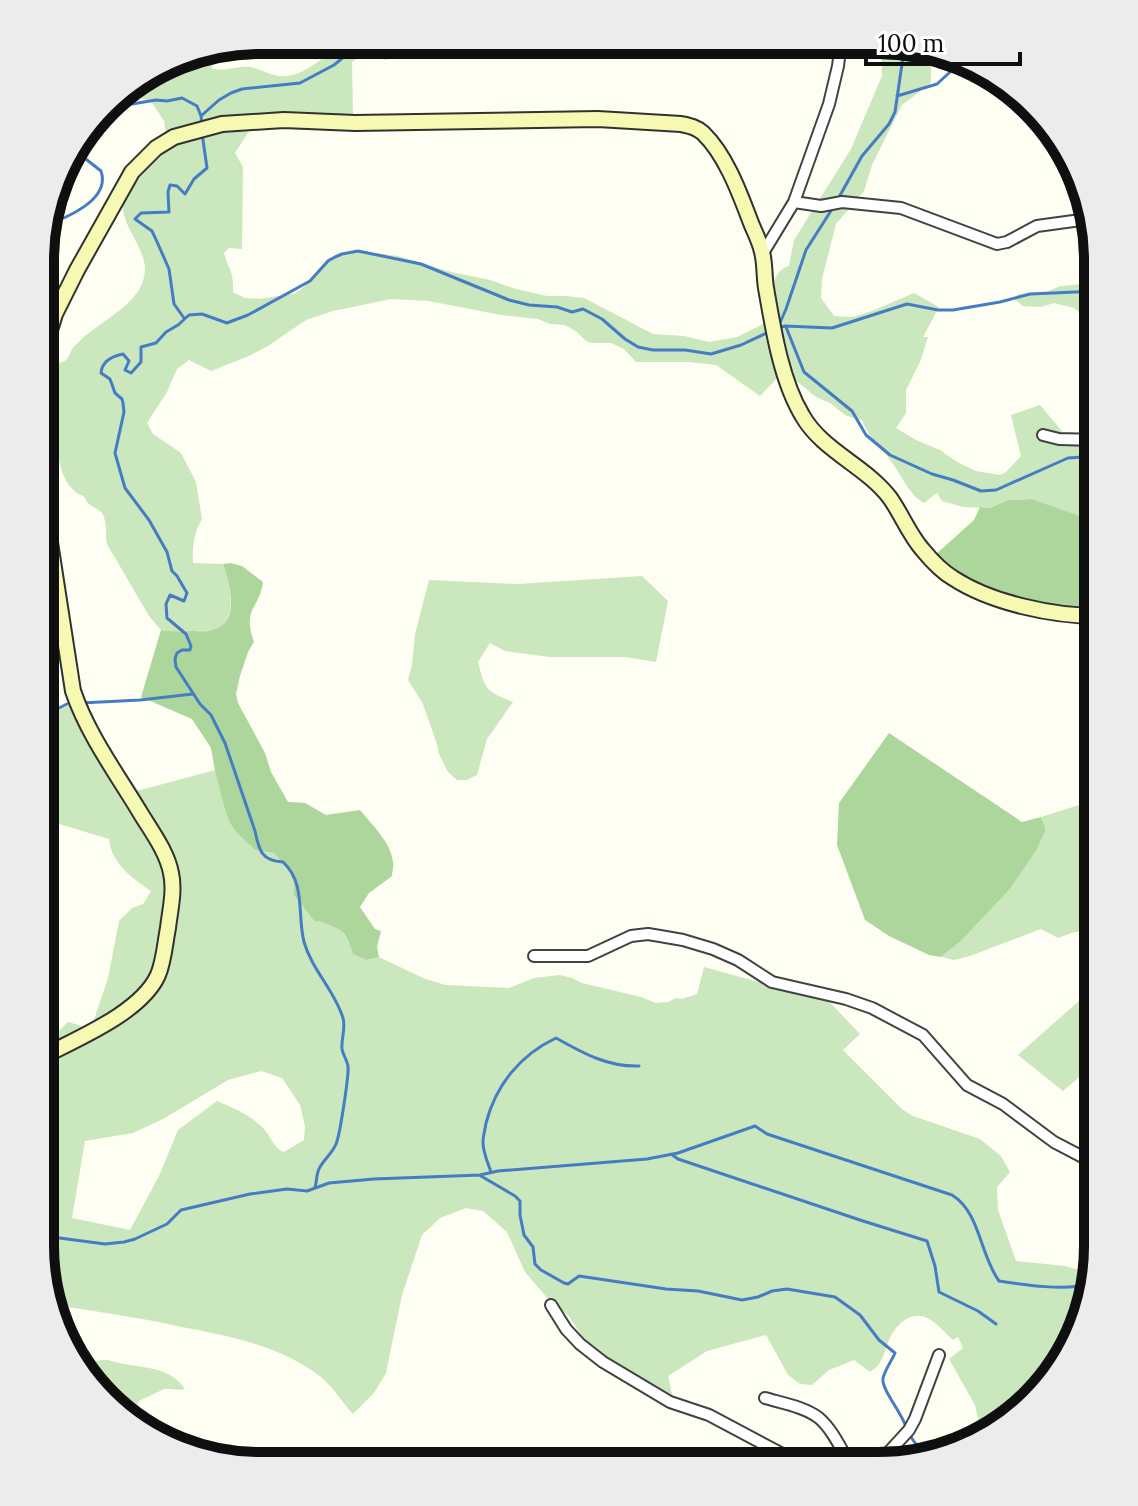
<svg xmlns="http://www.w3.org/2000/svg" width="1138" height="1506" font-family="Lora,serif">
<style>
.green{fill:#cbe7bd;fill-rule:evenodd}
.forest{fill:#add69d}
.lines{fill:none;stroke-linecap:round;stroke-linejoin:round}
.stream{stroke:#467cc4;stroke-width:3}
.street-casing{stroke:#424242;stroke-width:14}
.secondary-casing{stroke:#313131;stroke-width:18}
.street{stroke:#fff;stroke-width:10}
.secondary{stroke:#f5f9b1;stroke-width:14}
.rim{fill:none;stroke:#0f0f0f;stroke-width:10}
</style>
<rect width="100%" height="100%" fill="#fefef2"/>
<path class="green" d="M342,40L504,41L491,52L481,53L423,42L387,60L363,55L352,62L353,115L347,131L251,128L235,153L243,167L242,249L229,248L224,253C229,271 234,272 233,292L245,298L260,299L296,293L305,286L328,258L361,251L398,256L451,272L490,280L516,289L547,296H566L584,298L653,334L684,336L709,342L737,337L767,322C775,302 767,272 789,266L794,240L851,149L882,76V42H907L931,51V83L902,105L872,165L864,191L836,224L822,279L821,298L834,316L853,317L872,311L914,293L939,307L923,337H928L920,362L906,390V413L896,428L916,440L940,450L957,462L976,471L1000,475L1006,472L1021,456L1011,415L1040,405L1066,436L1098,433V527L1083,517L1032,499L1008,500L990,508L963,507L942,501L937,493L924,503C908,494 900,472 888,457C876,442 870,439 862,420C847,417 844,415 833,405C828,401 820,400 815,396C804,388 796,378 782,373L760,396L716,365L689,362H636L624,349L611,343H592L586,341L577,332L565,325L550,324L538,319L501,315L429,301L391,299L333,311L306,320L268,346L249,356L211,371L189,360L177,369L167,392L147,423L153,434L181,453L196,482L202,519C194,532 192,548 193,563L223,564C229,583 241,623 212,630C206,631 199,631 193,631C182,631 172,632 161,630L149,616L107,544C105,534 108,523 102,513C98,508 91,507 87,502C86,501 86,498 84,497C83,495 80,495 78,494C71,489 66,482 63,474C56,455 57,428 42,414V364C49,364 59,365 66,360C69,357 70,353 72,349C76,344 81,340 85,336C106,318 146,300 145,268C144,246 122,227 123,204C125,186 155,151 166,136L164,121L151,101C140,96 126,100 116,94L189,52L226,46L211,68C225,73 236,65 249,67C258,68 265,73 274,75C299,82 322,58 341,44Z
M1098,279V307L1079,312L1074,308L1054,303L1041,307L1023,306L1013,298L1019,294L1043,293L1061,286L1084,284Z
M642,576L668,601L656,662L625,657H550L505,651L490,643L478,662C485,691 487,691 513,702L487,739L477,775L467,780H457L448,772L439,754L437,744L423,704L408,680L412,665L415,634L429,580L518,584Z
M70,705L93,748L122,795L215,770L225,810L237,833L255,850L274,853L290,873L294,883V895L315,922L319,921C344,932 342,927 353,954L366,960L379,957L423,978L445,985L509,988L534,978L560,975L572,978L582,983L641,997L656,1003L668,1002L676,998L682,999L697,994L704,967L766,984L818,990L860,1034L843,1050L903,1110L913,1116L980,1139L1001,1156L1010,1172L997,1187L998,1210L1016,1261L1065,1266L1093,1274L1061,1369L982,1438L975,1405L949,1359L963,1348L958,1337L953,1340C938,1326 925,1307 905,1320C881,1336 891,1360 870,1372L854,1360L829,1370L812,1385L800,1384L788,1375L766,1335L707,1351L668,1376L674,1403L647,1395L621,1365L595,1352L586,1343L569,1316L549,1300L525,1272L507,1232L483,1211L466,1208L440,1218L422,1235L402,1295L386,1373L374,1393L353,1414C342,1402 333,1387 321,1377C281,1346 230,1336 182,1327C142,1318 101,1312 60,1306L54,1308L40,1246V1049L68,1022L85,1027L93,1023L108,978L119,921L132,908L143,904L151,891C132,878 111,863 109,839L56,823L41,807V717ZM261,1071L282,1078L300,1105L305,1126L304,1140L284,1152C273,1148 271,1136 263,1128C250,1115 234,1108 217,1101L178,1130L159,1176L130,1230L72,1218L85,1141L133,1133L163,1119L228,1080Z
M1098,799V934C1084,927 1072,933 1058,938L1041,929L970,956L954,960L941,957L961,941L1010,889L1036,851L1045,832V827L1041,817Z
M1098,984V1061L1063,1091L1018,1055Z
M101,1360H108C134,1369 168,1363 185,1389C178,1391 171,1388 164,1389C162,1390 141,1400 139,1401L133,1412L135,1426L85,1369L94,1362Z"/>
<path class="forest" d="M1032,499L1083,517L1098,527V613L1036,611L935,573L925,564L974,520L980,507L990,508L1008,500Z
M231,563L242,566L263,582C259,610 242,608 254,642L248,652L240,676L236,694L238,703L265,753L271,772L288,802L305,803L326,815L360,810C372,825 391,842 393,862C394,867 392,871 392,876L369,893L360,907L375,929L381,931L377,947L379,957L366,960L353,954C343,927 344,932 319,921L315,922L294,895V883L290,873L274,853L255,850L237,833L230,823L225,810L215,771L211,748L192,719L141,697L161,630C172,632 182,631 193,631C199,631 206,632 212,630C242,623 229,583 223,564Z
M889,733L1022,822L1041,817L1045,827V832L1036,851L1010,889L961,941L941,957L929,955L889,936L865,920L837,845L839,803Z"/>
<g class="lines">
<path class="stream" d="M127,87L125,99L126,102L132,104L156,100L167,101L182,98L197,106L201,116L202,125
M897,96L937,84L961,62
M201,116L219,100L231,93L242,89L300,83L334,65L351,51L381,40
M838,199L862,156L889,124L895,112L903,57L911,43
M44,225C65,219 111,200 101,171L82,156L77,140
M42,279L52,272L54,265L42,248
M184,318L174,304L169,269L158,244L152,231L135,219L141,213L169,212L168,192L170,185L177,186L185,194L194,179L207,168L202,133
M779,325L786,309L806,250L834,206
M786,327L804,372L852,411L866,435L890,455L932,474L953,480L981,491L996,490L1068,458L1098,456
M778,328L785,326L832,328L907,304L938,310H953L1000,302L1030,294L1098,291
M81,703L140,700L193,694
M41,717L67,704
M671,1154L678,1159L863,1221L927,1241L935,1266L939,1292L978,1311L996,1324
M491,1172C488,1163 483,1153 483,1142C483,1136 485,1130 486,1123C496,1085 520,1055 556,1038C583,1053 607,1067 639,1066
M481,1176L515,1196L520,1201V1215L524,1235L533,1247L535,1264L541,1270L564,1283L568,1284L579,1276L666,1289L698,1291L742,1300L758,1297L772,1291L787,1289L835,1297L860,1315L879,1340L895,1353C892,1360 885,1370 883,1378C881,1389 902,1413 906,1427
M315,1187C317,1182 316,1175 319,1169C323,1160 332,1154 336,1144C340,1135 349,1075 348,1066C347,1060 343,1055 342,1049C341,1038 346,1029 343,1018C335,991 312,970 304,942C297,915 306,883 283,862C261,861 259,850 255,831L225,743L211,715L200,704L176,667L175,659L177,653L182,650H190L191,646L186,634L167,618L166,604L170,595L184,601L187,593L177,576L172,571L167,552L149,520L125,488L115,453L124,412L123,403L122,399L115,393L110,379L101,373C102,361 113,356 123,354L129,361L125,370L131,373L141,362V347L156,343L166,332L178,325L189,315L202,314L227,323L232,321L248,315L310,281L328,261L335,257L342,254L358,251L421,264L509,300L529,305L557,307L572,312L583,309L602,319L625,339L638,347L653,350H685L711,354L741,345L771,331
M40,1238L52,1237L105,1244L124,1242L135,1239L167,1224L181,1210L250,1194L287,1189L307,1191L329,1183L374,1179L480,1175L498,1171L647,1159L678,1153L755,1126L767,1134L952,1195C980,1212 980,1255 999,1281C1025,1285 1065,1291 1090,1284
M909,1434L915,1443L928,1454"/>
<defs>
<path id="street" d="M794,202L821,206L842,202L901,208L997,244L1007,242L1037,226L1088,219
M763,253L794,202L829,104L838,66L841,42
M1043,435L1059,439L1098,440
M534,956H588L631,936L648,934L660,936L683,940L713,949L738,960L772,982L846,999L872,1008L923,1035L967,1085L1003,1104L1054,1142L1098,1165
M551,1305L566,1329L580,1344L603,1362L670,1402L709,1415L805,1466
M765,1398C782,1403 805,1407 819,1418C833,1430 842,1451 851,1466
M796,1458L812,1460L829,1466
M876,1466L909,1430L915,1419L939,1355"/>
<path id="secondary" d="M42,356L55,314L77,270L132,172L156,148L174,137L222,124L284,120L355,123L598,119L681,124C690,126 696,127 703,133C726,155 740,194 751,223C755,233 760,242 762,252C765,263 764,276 766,288C773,328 781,380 802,415C822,451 866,466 890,498C902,515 909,534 922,549C931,560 941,571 953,578C991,603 1053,616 1098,616
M40,1058C76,1039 141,1013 158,975C164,961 165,943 168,928C170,910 175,891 171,873C167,852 152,832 141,814C117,774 88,735 73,691L41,484"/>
</defs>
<use href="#street" class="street-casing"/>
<use href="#secondary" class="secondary-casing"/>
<use href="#street" class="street"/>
<use href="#secondary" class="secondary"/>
</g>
<path d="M0 0H1138V1506H0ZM260 54H878A206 206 0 0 1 1084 260V1246A206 206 0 0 1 878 1452H260A206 206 0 0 1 54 1246V260A206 206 0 0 1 260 54Z" fill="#ececec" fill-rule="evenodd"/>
<path class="rim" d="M260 54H878A206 206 0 0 1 1084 260V1246A206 206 0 0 1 878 1452H260A206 206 0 0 1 54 1246V260A206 206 0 0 1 260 54Z"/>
<path d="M866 52v12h154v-12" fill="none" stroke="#0f0f0f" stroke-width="4"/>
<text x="878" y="52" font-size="24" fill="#0f0f0f" stroke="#ffffff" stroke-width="6" paint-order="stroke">100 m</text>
</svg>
